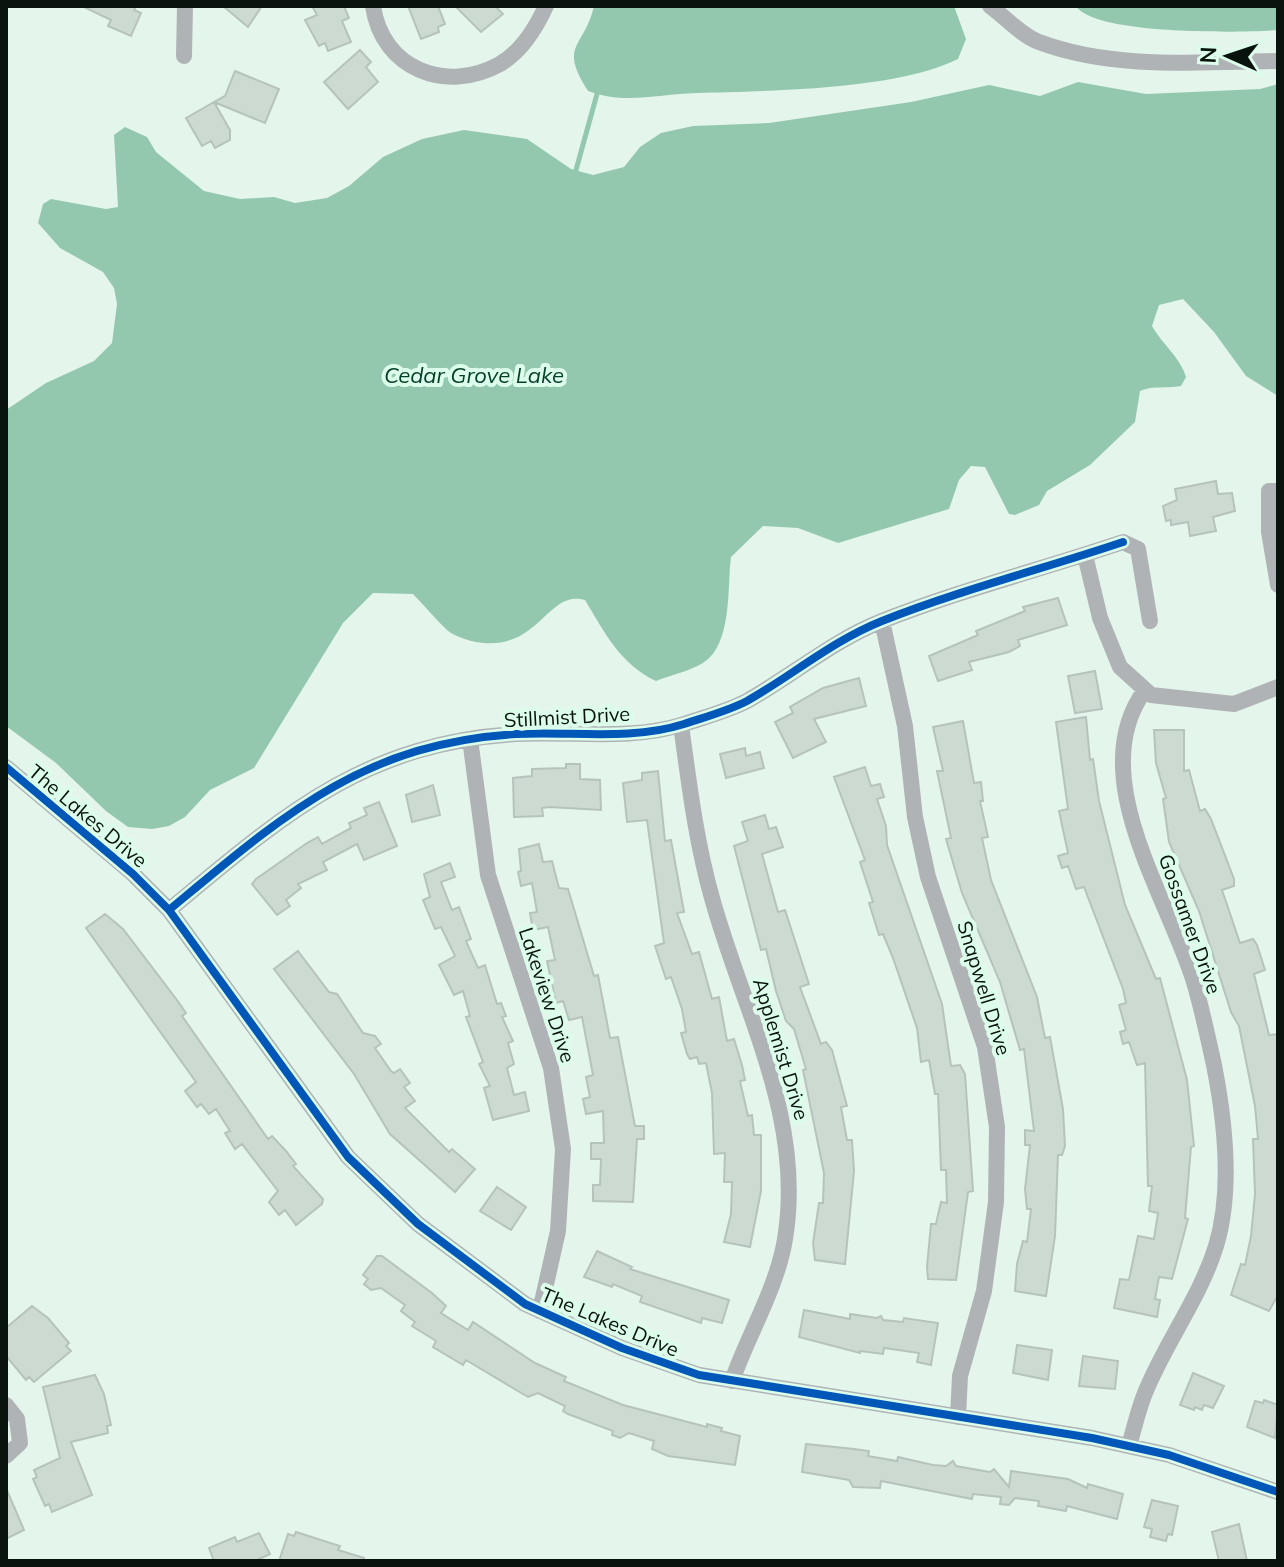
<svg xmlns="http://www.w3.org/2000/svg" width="1284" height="1567" font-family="Mulish,sans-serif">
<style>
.water{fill:#94c8ae}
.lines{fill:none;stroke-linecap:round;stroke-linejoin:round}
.stream{stroke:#94c8ae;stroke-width:5}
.building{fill:#ccdad2;stroke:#b6c3bc;stroke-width:2}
.minor{stroke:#b0b3b6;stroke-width:16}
.cycleway-casing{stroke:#ddfdeb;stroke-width:13}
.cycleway{stroke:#0057b8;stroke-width:8}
.labels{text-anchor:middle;stroke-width:8;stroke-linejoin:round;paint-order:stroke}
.street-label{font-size:20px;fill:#08130d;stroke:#ddfdeb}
.water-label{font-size:22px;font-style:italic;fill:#043f29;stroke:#ddfdeb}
</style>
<rect width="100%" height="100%" fill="#e4f6ec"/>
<path class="water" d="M594,6H954L966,39L958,59C897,90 766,91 697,93C659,94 624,105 588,91C558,44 584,49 594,6Z
M1076,6H1278V30C1241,33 1094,35 1076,6Z
M1078,82L1146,94L1260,89L1278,84V396L1246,376L1214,332L1183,299L1159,305L1152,326C1163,345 1180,357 1186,377L1181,386C1166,389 1154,385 1140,391L1135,422L1090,465L1047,491L1039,505L1015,515L1009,514L985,467L971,466L959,480L949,509L838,543L798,528L763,526L731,557C727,586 733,644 703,663C690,671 671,675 656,681C620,664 605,633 585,600C546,589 540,653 476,642C467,640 454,636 447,630C435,619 424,605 413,594L373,593L343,623L254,768L210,790L185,817L169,826L152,829L128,827L106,811L56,763L6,726V410L46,383L94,361L112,343L117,304L114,288L103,272L60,248L38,223L43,204L51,199L106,209L118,207L114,135L125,127L147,137L156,152L204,191L240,199L274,197L295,203L327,198L349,186L383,157L422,139L464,130L527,139L571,169L593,175L624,167L640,147L661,133L693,126L769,123L911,102L989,85L1040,96Z"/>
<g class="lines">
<path class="stream" d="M576,170L597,94"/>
</g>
<path class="building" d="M82,6H136L134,10L141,13L131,36L108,26L111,20Z
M223,6H262L248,27Z
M312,6H344L349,18L342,21L351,42L328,51L325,43L319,46L305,20L317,15Z
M408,6H438L445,24L438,27L439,32L421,39Z
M455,6H495L503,14L481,32Z
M360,50L371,62L366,67L378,82L348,109L324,82Z
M235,71L279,89L265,123L214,102L225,96Z
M214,102L230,130V140L215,148L211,141L202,146L186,118Z
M1216,481L1218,494L1232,493L1235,511L1213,517L1216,531L1190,536L1188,522L1171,525V520L1166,521L1163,506L1177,500L1175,489Z
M1058,598L1067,625L1018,640L1020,646L1009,652L969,662L972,670L938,681L929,656L978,635L976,631L1025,611L1023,607Z
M1095,671L1102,709L1075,713L1068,676Z
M859,678L866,706L814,719L826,742L793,758L775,722L793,713L790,707L823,688Z
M1086,717L1090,760L1093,759L1099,801L1125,905L1156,979L1160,978L1187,1080L1194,1146L1191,1147L1185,1218L1188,1219L1172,1279L1159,1277L1155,1299L1160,1300L1157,1317L1114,1308L1120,1279L1129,1280L1138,1236L1154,1239L1158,1213L1149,1211L1152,1186H1148L1145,1063L1137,1065L1129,1042L1123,1044L1120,1032L1126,1030L1119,1005L1126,1003L1123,989L1084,887L1076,889L1068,866L1062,868L1058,856L1068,853L1059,811L1068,809L1056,722Z
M963,721L974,783L981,782L983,801H980L988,837L982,838L991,880L1037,997L1045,1038L1050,1037L1063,1109L1065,1146L1062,1155H1058L1055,1236L1046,1296L1015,1291L1017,1264L1023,1241L1027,1242L1031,1209H1027L1025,1189L1030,1145H1025V1130L1034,1131L1024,1049L1020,1050L1000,982L962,893L946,839L951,838L937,771H943L933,727Z
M1154,730H1184V771L1189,770L1200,811L1205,809L1211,819L1234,879V886L1222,890L1240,943L1253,939L1257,945L1265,970L1254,974L1269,1035L1278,1034V1295L1269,1311L1231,1295L1241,1264L1245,1265L1251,1236L1255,1194L1253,1139H1258L1255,1106L1239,1026L1231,1012L1199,911L1169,842L1163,799L1166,798L1156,763Z
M745,748L746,756L760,752L764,768L726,778L720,754Z
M566,764H580V779L600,780L601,810L549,807L542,808L543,816L514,817L513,778L532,776V769L566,768Z
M865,767L871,786L880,784L884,797L877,799L886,826L887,845L942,1004L951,1066L960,1065L965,1074L973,1191L968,1192L956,1280L928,1279L927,1267L931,1224H936L941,1202L947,1203L946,1170H941L938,1094H935L929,1060L921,1062L917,1028L893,958L883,934L879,935L869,903L873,902L860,862L865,860L834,777Z
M658,771L665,841L671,840L684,912L677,913L692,954L699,952L712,999L719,997L727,1041L734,1039L742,1065L745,1080L740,1081L748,1116L752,1115L754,1135H761V1191L750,1247L724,1242L731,1214L732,1182H724L725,1153L714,1154L712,1093L706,1063L699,1064L697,1057L690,1059L687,1054L681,1033L686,1032L682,1009L671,977L666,979L655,946L664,943L647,820L627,822L623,783L642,780V773Z
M433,785L440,815L412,822L406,795Z
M379,802L397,846L364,860L357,844L323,862L327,870L298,884L301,888L286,900L290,906L277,915L252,884L256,879L307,843L318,837L322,844L351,828L349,823L367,815L364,808Z
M765,815L769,829L776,827L783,847L762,854L778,912L785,910L809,984L800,987L821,1044L826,1042L832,1050L847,1106L841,1107L847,1140H852L854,1171L845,1264L815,1260L813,1243L819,1203H823L824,1173L803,1070L806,1069L794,1029L786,1021L776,991L766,949L761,950L734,846L748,841L742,822Z
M539,844L543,862L552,861L559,888L568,889L594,976L598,975L610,1038L618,1037L635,1126H644V1139H637L633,1202L593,1201V1185H600L601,1159H591V1143H604L603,1111L586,1114L583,1099L590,1097L586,1077L593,1075L582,1017L569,1020L563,1001L556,1003L547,961L555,960L548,927L533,930L530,913L537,912L532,883L521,886L518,872L521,871L519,849Z
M450,863L455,877L441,882L452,910L459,907L471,939L466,941L478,968L485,965L497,1004L501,1003L506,1016L502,1017L513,1041L508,1043L514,1064L507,1068L514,1095L525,1092L529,1111L493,1120L484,1088L490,1086L479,1064L483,1062L466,1017L470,1016L463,991L454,995L439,965L455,956L441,927L435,929L423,900L430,897L424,874Z
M105,914L123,929L177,1000L186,1013L182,1016L268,1139L272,1136L286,1151L296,1164L293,1166L323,1199L322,1204L296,1225L285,1210L279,1215L269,1202L278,1191L242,1144L235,1149L225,1133L230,1131L216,1109L209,1114L201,1104L197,1107L185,1091L196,1082L86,928Z
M298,951L329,992L337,994L363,1033L375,1036L381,1044L375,1048L391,1071L394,1073L400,1069L410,1083L404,1087L415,1101L405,1108L449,1152L452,1149L475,1169L455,1192L390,1134L354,1074L274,969Z
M497,1187L526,1207L511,1230L480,1211Z
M597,1251L632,1267L630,1269L729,1300L722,1323L702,1318L701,1323L640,1302L642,1296L613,1284L612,1287L584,1277Z
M377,1256H382L432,1293L446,1306L441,1313L468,1330L473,1322L535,1363L566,1377L564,1381L623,1405L707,1427V1424L722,1428L721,1431L740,1436L735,1465L668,1456L652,1449L654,1441L629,1433L620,1438L612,1435L613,1431L568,1414L563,1411L565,1406L538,1393L528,1397L466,1360L463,1365L433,1347L436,1341L412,1326L415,1322L401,1311L405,1305L381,1288L371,1290L364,1284L368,1279L363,1275Z
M32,1306L48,1318L69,1343L66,1346L71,1351L34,1382L29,1377L26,1380L6,1356V1328Z
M804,1310L850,1319V1314L877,1318L881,1316L883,1320L903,1322L904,1318L938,1323L931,1365L917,1362L919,1353L884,1348L883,1354L860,1351V1353L799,1337Z
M1017,1345L1052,1350L1048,1380L1013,1373Z
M1083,1356L1118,1361L1115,1389L1079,1386Z
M1193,1373L1224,1386L1213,1408L1204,1405L1202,1410L1195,1407L1194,1410L1180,1405Z
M95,1375L104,1394L111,1425L107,1426L108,1433L71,1442L92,1495L52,1512L49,1504L45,1506L33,1479L37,1477L34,1470L60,1458L43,1387Z
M1264,1400L1278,1405L1275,1438L1247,1427L1255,1401L1263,1403Z
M806,1444L854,1449L869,1451L868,1456L897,1461L898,1457L933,1465L946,1466L953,1461L956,1466L990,1472L994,1469L1009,1487L1011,1471L1068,1479L1087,1488L1088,1484L1123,1494L1117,1519L1067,1506L1066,1511L1038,1506L1039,1501L1015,1498L1009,1505L1000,1504L1001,1497L973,1494L972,1499L881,1481L880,1488L853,1487L849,1480L802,1472Z
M6,1488L24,1530L6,1539Z
M1152,1500L1178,1506L1172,1535L1168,1534L1166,1541L1150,1537L1152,1529L1144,1527Z
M1239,1524L1247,1561H1219L1212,1532Z
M296,1532L340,1546L338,1550L364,1558L363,1561H279L288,1534L294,1536Z
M259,1533L270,1554L255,1561H214L209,1548L235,1537L237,1542Z"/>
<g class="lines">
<path class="minor" d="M373,6C382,69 446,94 500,64C522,51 536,28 546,6
M990,6C1005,17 1022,36 1039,42C1113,70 1201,62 1278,61
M184,56L185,6
M1278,491H1269V532L1278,585
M1085,555L1100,618L1120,667L1151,695L1234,704L1278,687
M882,621L905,726L915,817L928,877L985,1047L997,1127L996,1202L984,1291L960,1376L958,1417
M681,725C689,783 696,842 712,898C743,1011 805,1118 785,1239C777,1288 748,1335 732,1381
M470,739L488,875L551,1068L563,1149L558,1231L540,1311
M6,767L133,874L169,910L348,1157L418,1224L525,1304L622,1348L699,1375L1092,1438L1169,1455L1278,1492
M169,910C281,817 363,743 516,734C571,731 631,741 684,724C705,717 728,711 747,701C793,675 832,641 882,621C960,590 1043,569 1123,542L1138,549L1150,621
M6,1405L17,1419L20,1443L6,1456
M1129,1446C1134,1429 1138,1410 1145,1393C1165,1343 1200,1298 1216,1246C1233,1190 1225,1121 1214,1065C1208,1038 1202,1009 1194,982C1168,897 1083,774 1145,690"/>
<defs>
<path id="cycleway" d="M6,767L133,874L169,910L348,1157L418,1224L525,1304L622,1348L699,1375L1092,1438L1169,1455L1278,1492
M169,910C281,817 363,743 516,734C571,731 631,741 684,724C705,717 728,711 747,701C793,675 832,641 882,621C960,590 1043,569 1123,542"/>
</defs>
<use href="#cycleway" class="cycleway-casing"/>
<use href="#cycleway" class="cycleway"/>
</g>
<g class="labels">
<g class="street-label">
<text transform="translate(567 717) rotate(-3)" y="7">Stillmist Drive</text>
<text transform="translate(88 816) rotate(40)" y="7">The Lakes Drive</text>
<text transform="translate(1190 924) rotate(70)" y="7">Gossamer Drive</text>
<text transform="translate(984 988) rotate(73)" y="7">Snapwell Drive</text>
<text transform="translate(547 995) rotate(72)" y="7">Lakeview Drive</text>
<text transform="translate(781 1049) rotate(73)" y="7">Applemist Drive</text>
<text transform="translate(610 1322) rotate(23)" y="7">The Lakes Drive</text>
</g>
<g class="water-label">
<text x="474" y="383">Cedar Grove Lake</text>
</g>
</g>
<rect width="1284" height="1567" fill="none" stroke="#08130d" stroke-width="16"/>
<g transform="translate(1228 56) rotate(273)" stroke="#ddfdeb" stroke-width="6" paint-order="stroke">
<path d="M0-6L14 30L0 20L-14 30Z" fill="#08130d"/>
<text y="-12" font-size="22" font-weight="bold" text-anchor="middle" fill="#08130d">N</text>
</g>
</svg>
